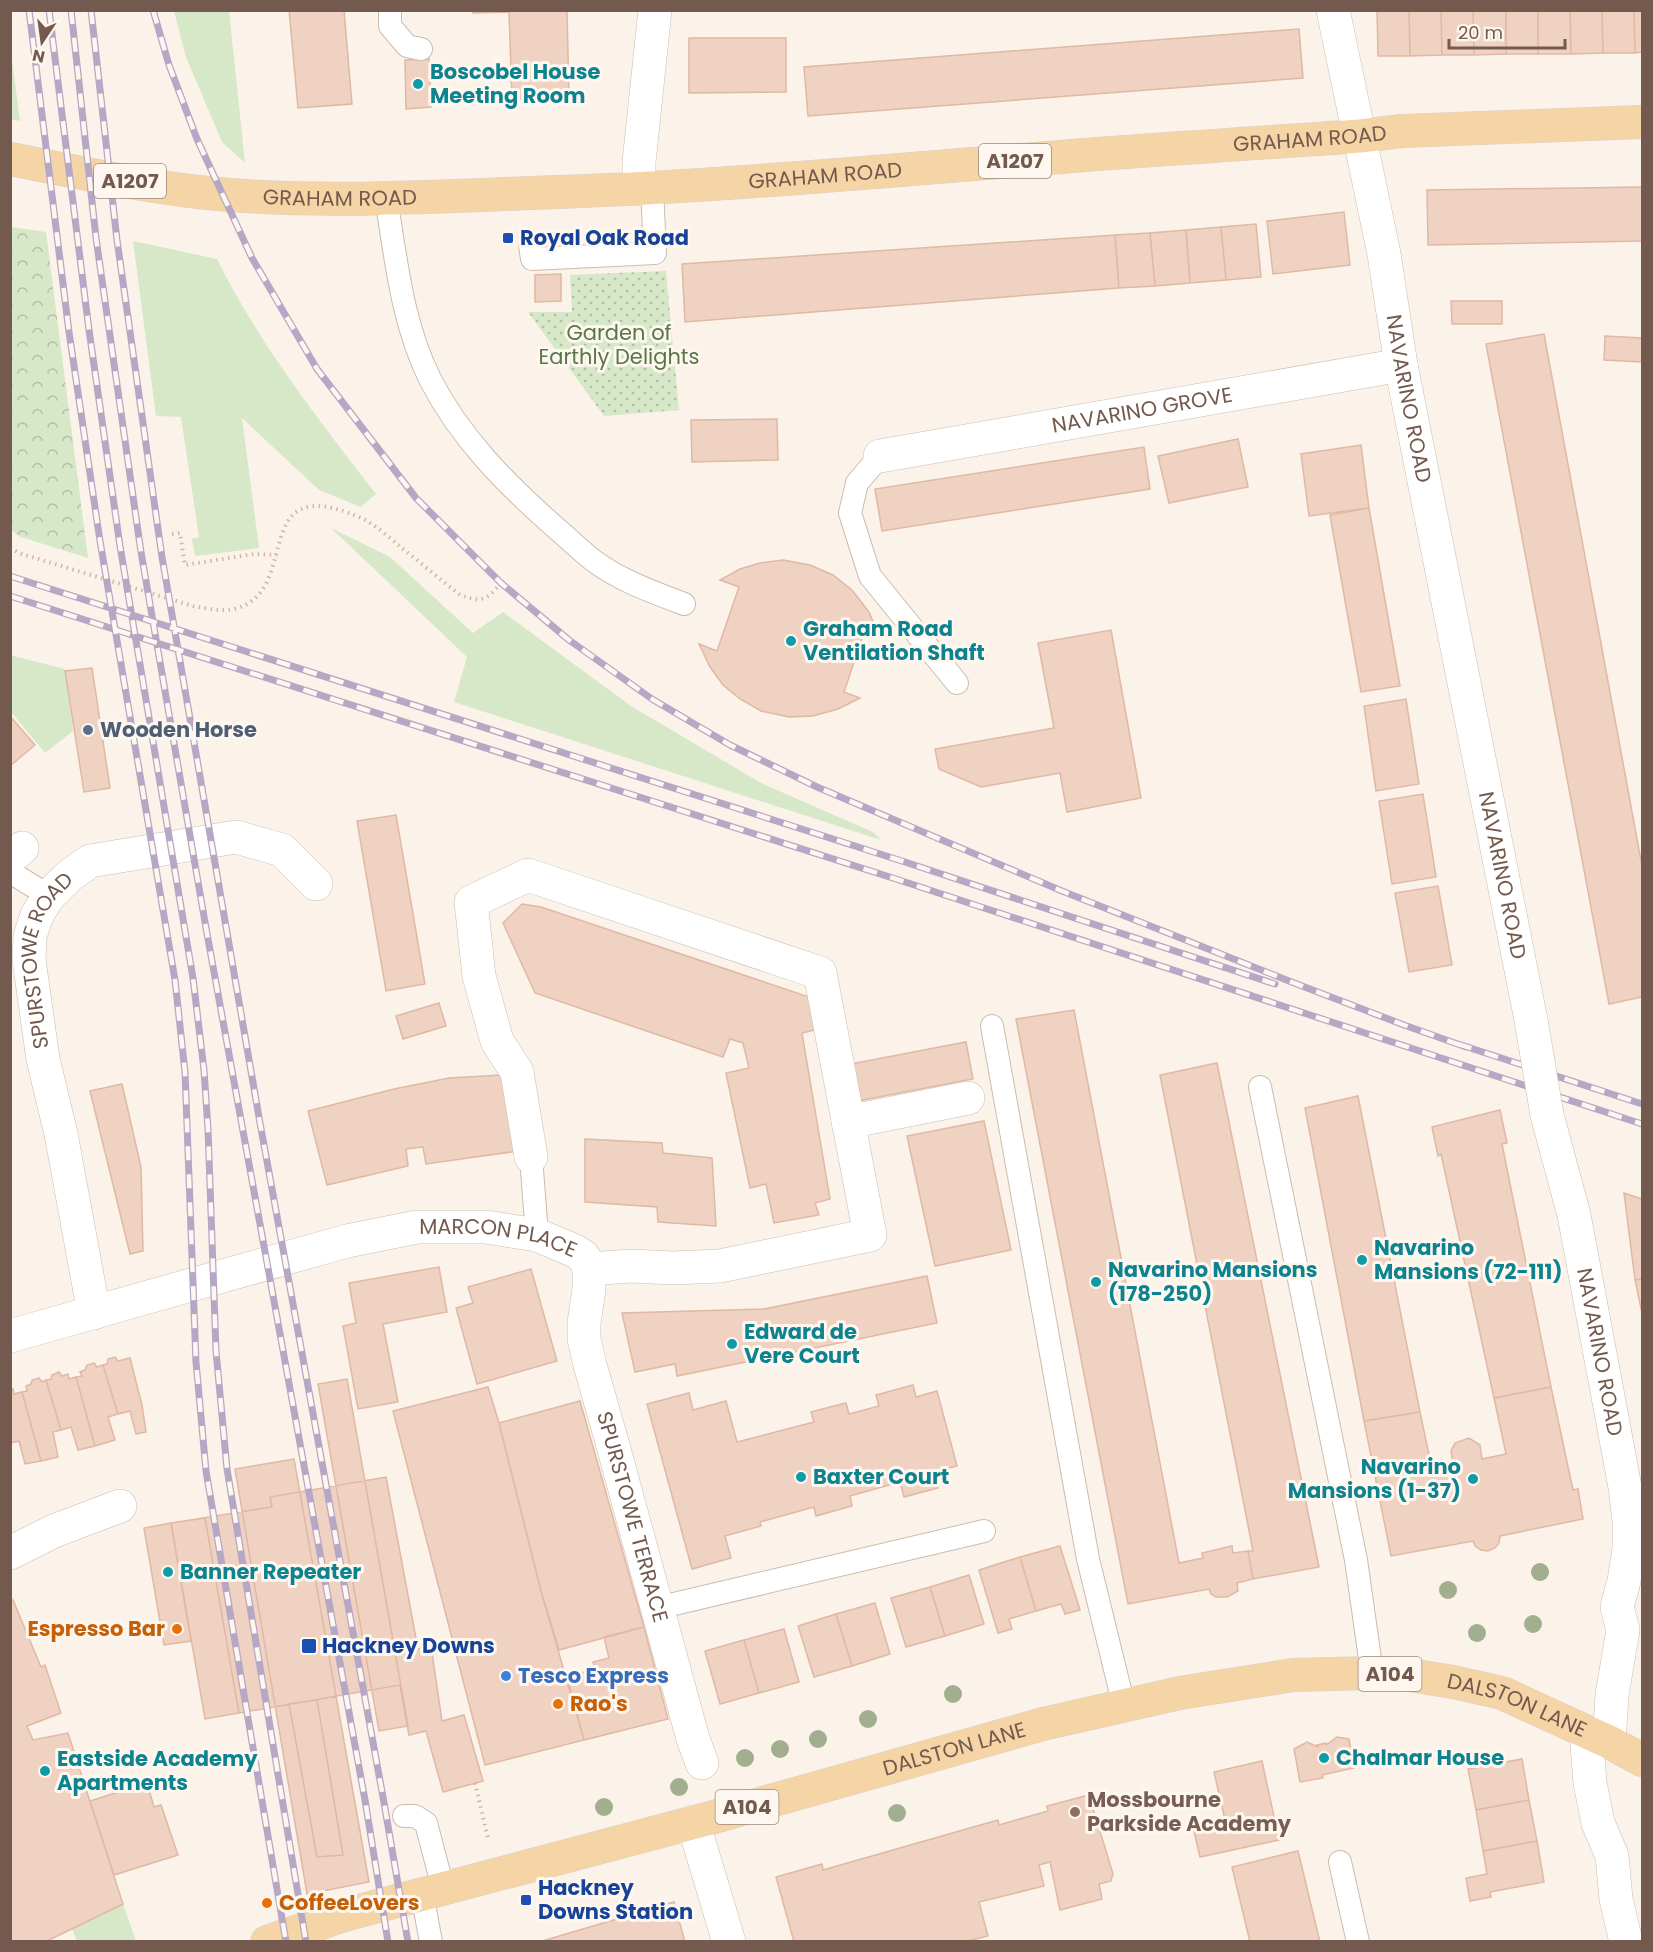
<svg xmlns="http://www.w3.org/2000/svg" width="1653" height="1952" font-family="Poppins,sans-serif">
<style>
.grass{fill:#d6e8c8}
.forest{fill:url(#forest-crowns)}
.garden{fill:url(#garden-dots)}
.building{fill:#efd2c2;stroke:#e0b8a4;stroke-width:1.5}
.lines{fill:none;stroke-linecap:round;stroke-linejoin:round}
.service-casing{stroke:#cdbbaf;stroke-width:24}
.minor-casing{stroke:#cdbbaf;stroke-width:34}
.primary-casing{stroke:#d8d1cd;stroke-width:34}
.path{stroke:#d4b5a5;stroke-width:4;stroke-dasharray:1.5 4.5;stroke-linecap:butt}
.service{stroke:#fff;stroke-width:22}
.minor{stroke:#fff;stroke-width:33}
.primary{stroke:#f5d4a6;stroke-width:33}
.rail-casing{stroke:#b6a7c5;stroke-width:7}
.rail{stroke:#fef7ef;stroke-width:4.5;stroke-dasharray:14;stroke-linecap:butt}
.minor-bridge-casing{stroke:#cdbbaf;stroke-width:34;stroke-linecap:butt}
.minor-bridge{stroke:#fff;stroke-width:33}
.tree{fill:#a1af8f}
.culture-dot{fill:#0f9aa8;stroke:#fef7ef;stroke-width:2}
.transit-dot{fill:#1a4fb4;stroke:#fef7ef;stroke-width:2}
.service-dot{fill:#5c6f8a;stroke:#fef7ef;stroke-width:2}
.food-dot{fill:#e8710a;stroke:#fef7ef;stroke-width:2}
.shop-dot{fill:#3f7fe0;stroke:#fef7ef;stroke-width:2}
.education-dot{fill:#8d6e63;stroke:#fef7ef;stroke-width:2}
.labels{text-anchor:middle;stroke-width:6;stroke-linejoin:round;paint-order:stroke}
.shield{fill:#fef7ef;stroke:#9d897e;stroke-width:1.5}
.shield-label{font-size:20px;font-weight:bold;fill:#745a4e}
.culture-label{font-size:21px;font-weight:bold;fill:#0d838f;stroke:#fef7ef;text-anchor:start}
.street-label{font-size:21px;fill:#745a4e;stroke:#fef7ef}
.transit-label{font-size:21px;font-weight:bold;fill:#164399;stroke:#fef7ef;text-anchor:start}
.park-label{font-size:21px;fill:#577846;stroke:#fef7ef}
.service-label{font-size:21px;font-weight:bold;fill:#4e5e75;stroke:#fef7ef;text-anchor:start}
.food-label{font-size:21px;font-weight:bold;fill:#c56008;stroke:#fef7ef;text-anchor:start}
.shop-label{font-size:21px;font-weight:bold;fill:#366cbe;stroke:#fef7ef;text-anchor:start}
.education-label{font-size:21px;font-weight:bold;fill:#785e54;stroke:#fef7ef;text-anchor:start}
</style>
<defs>
<pattern id="forest-crowns" width="20" height="18" patternUnits="userSpaceOnUse" patternTransform="scale(1.5)"><rect width="20" height="18" fill="#d6e8c8"/><path d="M2 6a3 3 0 1 1 6 0M12 15a3 3 0 1 1 6 0" fill="none" stroke="#b2bfa5"/></pattern>
<pattern id="garden-dots" width="8" height="8" patternUnits="userSpaceOnUse" patternTransform="scale(1.5)"><rect width="8" height="8" fill="#d6e8c8"/><path d="M2 2h.1M6 6h.1" fill="none" stroke="#b2bfa5" stroke-width="1.8" stroke-linecap="round"/></pattern>
</defs>
<rect width="100%" height="100%" fill="#fbf3e9"/>
<path class="grass" d="M174,11H229L245,163L222,142L186,57Z
M11,52L20,121L11,119Z
M133,241L217,259C259,344 318,419 376,494L361,507L319,490L242,418L259,548L195,556L192,539L199,537L181,417L156,416Z
M331,528L390,557L473,633L503,612L631,706L761,783L873,832L881,840L454,702L467,657Z
M10,655L65,669L73,731L45,753L11,712Z
M123,1904L136,1941H77L72,1929Z"/>
<path class="forest" d="M11,227L46,232L88,558L21,537L11,530Z"/>
<path class="garden" d="M666,271L679,410L604,416L528,312H572L570,275Z"/>
<path class="building" d="M289,10H344L352,104L298,108Z
M473,10H567L569,97L512,99L509,12L473,13Z
M1377,10H1409L1410,56H1378Z
M1409,10H1441L1442,55L1410,56Z
M1441,10H1473L1474,55H1442Z
M1473,10H1506V54L1474,55Z
M1506,10H1538V54H1506Z
M1538,10H1570L1571,54H1538Z
M1570,10H1602L1603,53L1571,54Z
M1602,10H1634L1635,53H1603Z
M1634,10H1642V52L1635,53Z
M1299,29L1303,78L808,116L804,67Z
M689,38H786V92L689,93Z
M429,59L431,107L406,109L405,60Z
M1642,187V241L1428,245L1427,190Z
M1344,212L1350,265L1273,274L1267,221Z
M1256,224L1261,277L1226,280L1221,227Z
M1221,227L1226,280L1190,283L1186,230Z
M1186,230L1190,283L1155,286L1150,233Z
M1150,233L1155,286L1119,288L1115,235Z
M1115,235L1119,288L685,322L682,264Z
M561,274V301L535,302V275Z
M1451,301H1502V324H1452Z
M1544,334L1642,866V997L1609,1004L1486,344Z
M1605,336L1642,338V362L1604,360Z
M777,419L778,460L692,462L691,420Z
M1238,439L1248,487L1169,503L1158,456Z
M1361,445L1369,508L1309,516L1301,454Z
M1144,447L1150,489L882,531L875,489Z
M1369,508L1400,686L1361,692L1330,515Z
M783,560L810,565L833,575L852,590L869,612L880,638L864,632L844,692L860,698L838,709L813,716L789,717L761,711L740,699L723,685L710,667L699,644L717,651L739,587L720,580L740,569L760,563Z
M1111,630L1141,798L1067,812L1060,773L981,787L939,769L935,749L1054,728L1038,643Z
M92,668L110,788L84,792L65,671Z
M1406,699L1419,784L1376,791L1364,706Z
M10,716L35,745L10,766Z
M1423,794L1436,877L1392,884L1379,801Z
M396,815L425,984L386,991L357,821Z
M1438,886L1452,965L1409,972L1395,893Z
M522,904L541,907L809,997L815,1030L802,1033L830,1199L815,1203L819,1215L774,1223L766,1184L750,1188L726,1073L749,1068L743,1043L730,1039L723,1057L535,993L503,923Z
M439,1003L446,1026L403,1039L396,1016Z
M1074,1010L1179,1563L1203,1558L1202,1553L1232,1546L1233,1553L1248,1551L1253,1579L1237,1583L1238,1591L1227,1597H1216L1211,1594L1209,1589L1128,1604L1016,1019Z
M966,1042L973,1079L847,1103L840,1066Z
M1217,1063L1319,1567L1253,1579L1248,1551H1253L1160,1075Z
M501,1075L518,1151L426,1164L423,1147L406,1149L408,1166L327,1185L308,1111L394,1089L449,1078Z
M122,1084L141,1167L143,1251L130,1254L90,1091Z
M1358,1096L1420,1412L1364,1421L1305,1108Z
M1500,1110L1507,1143L1502,1144L1551,1387L1494,1398L1441,1154L1438,1156L1432,1127Z
M984,1121L1011,1250L935,1266L907,1136Z
M585,1139L662,1143L663,1153L712,1158L716,1226L658,1222L657,1207L585,1202Z
M1624,1193L1642,1199V1279L1635,1280Z
M439,1267L447,1312L383,1324L398,1402L358,1409L343,1326L356,1323L349,1283Z
M531,1269L557,1361L477,1384L456,1308L473,1303L468,1287Z
M927,1276L937,1323L677,1376L675,1364L635,1372L622,1313L764,1309Z
M1642,1279V1313L1635,1280Z
M115,1357L118,1361L130,1358L142,1405L146,1432L136,1434L130,1411L118,1414L103,1365L107,1364L108,1359Z
M94,1363L97,1367L103,1365L118,1414L108,1417L115,1440L95,1446L76,1377L82,1376L80,1372L85,1370L87,1365Z
M59,1372L62,1376L68,1374L69,1379L76,1377L95,1446L78,1450L71,1427L61,1430L46,1380L51,1379L52,1375Z
M39,1378L42,1382L46,1380L61,1430L53,1432L58,1457L41,1461L22,1392L27,1391L26,1386L31,1384L32,1380Z
M347,1379L408,1726L379,1731L318,1384Z
M913,1385L916,1397L937,1391L957,1466L933,1472L938,1488L904,1497L900,1482L850,1496L852,1506L816,1516L814,1507L760,1522L761,1526L725,1536L731,1558L692,1569L647,1404L689,1393L693,1410L726,1401L737,1442L814,1422L811,1412L846,1403L849,1414L879,1406L876,1395Z
M488,1387L499,1423L541,1591L584,1740L485,1765L393,1411Z
M1551,1387L1573,1490L1578,1489L1583,1519L1500,1536L1499,1543L1495,1548L1488,1551L1481,1550L1475,1546L1473,1541L1391,1556L1364,1421L1420,1412L1432,1469L1453,1464L1451,1451L1455,1443L1469,1438L1480,1445L1482,1459L1506,1454L1494,1398Z
M13,1389L14,1394L22,1392L41,1461L25,1464L19,1441L10,1443V1390Z
M580,1401L644,1627L559,1650L541,1591L499,1423Z
M294,1459L369,1882L307,1894L235,1469Z
M386,1477L418,1649L431,1646L442,1721L464,1715L483,1781L443,1792L426,1731L409,1735L400,1685L205,1719L171,1523L272,1507L270,1497Z
M205,1518L239,1713L205,1719L171,1523Z
M171,1523L191,1641L164,1645L144,1528Z
M1060,1546L1080,1610L1065,1614L1061,1604L1036,1611L1020,1557Z
M1020,1557L1036,1611L1009,1619L1012,1629L998,1633L979,1570Z
M969,1575L984,1624L945,1636L930,1587Z
M930,1587L945,1636L906,1647L891,1598Z
M13,1600L41,1667L45,1665L61,1713L27,1726L33,1740L68,1733L123,1904L45,1942H10V1601Z
M875,1603L890,1654L852,1666L836,1614Z
M836,1614L852,1666L814,1677L798,1626Z
M644,1627L668,1719L584,1740L567,1677L595,1669L593,1662L609,1658L604,1637Z
M784,1629L799,1682L759,1693L744,1640Z
M744,1640L759,1693L720,1704L705,1651Z
M317,1700L343,1855L317,1857L289,1704Z
M1337,1737L1349,1739L1354,1768L1322,1775L1323,1778L1300,1782L1294,1749L1307,1742L1318,1747L1317,1745L1326,1743V1745Z
M1522,1759L1529,1800L1476,1810L1468,1769Z
M1262,1761L1279,1840L1200,1857L1194,1831L1226,1824L1214,1772Z
M147,1783L154,1807L161,1805L178,1855L114,1875L90,1801Z
M1089,1795L1113,1874L1111,1881L1099,1884L1102,1899L1060,1910L1050,1862L1039,1865L1044,1886L979,1902L988,1936L964,1942H794L776,1877L822,1864L823,1870L998,1820L999,1825L1048,1811L1047,1806Z
M1529,1800L1537,1841L1483,1851L1476,1810Z
M1537,1841L1544,1882L1490,1892L1491,1897L1470,1901L1466,1878L1487,1874L1483,1851Z
M1298,1851L1320,1942H1250L1232,1867Z
M674,1902L685,1942H539Z"/>
<g class="lines">
<defs>
<path id="service" d="M390,10V26L407,46L421,49
M386,198C396,259 402,323 430,379C460,438 507,485 556,528C569,539 581,551 594,561C621,581 653,592 684,604
M530,245L532,259L655,253L652,188
M880,456L857,483L850,513L870,576L957,683
M10,872L49,896
M992,1026L1088,1559L1124,1706
M1260,1087L1356,1560L1372,1673
M531,1157L537,1235
M657,1608L984,1531
M404,1816H415L426,1823L443,1888
M1340,1862L1358,1942
M422,1894L431,1942"/>
<g id="minor">
<path id="s1" d="M1333,10L1384,254L1401,365L1531,1020"/>
<path d="M639,189V162L655,10"/>
<path id="s2" d="M880,456L1401,365"/>
<path d="M10,858L22,848"/>
<path id="s3" d="M1547,1115L1574,1215L1625,1487L1629,1520V1549L1624,1581L1617,1607L1623,1630L1612,1695L1609,1742"/>
<path d="M848,1122L968,1098"/>
<path d="M531,1157L517,1072L497,1041L479,976L471,902L528,875L820,973L870,1235L720,1266L673,1268L631,1266L589,1269"/>
<path id="s4" d="M94,1313L61,1134L43,1059L29,960L30,936L37,915L49,896L69,876L90,861L236,837L282,850L316,884"/>
<path id="s5" d="M10,1336L347,1241L417,1227H486L537,1235L575,1251L584,1257L589,1269V1289L584,1323V1339L590,1365L612,1442L693,1739L702,1763"/>
<path d="M10,1553L54,1531L120,1506"/>
<path d="M1586,1732L1590,1783L1598,1823L1612,1856L1616,1899L1626,1942"/>
<path d="M693,1822L729,1942"/>
</g>
<g id="primary">
<path id="s6" d="M10,159C73,171 135,185 198,192C317,205 440,196 559,192C727,186 894,170 1061,157C1161,149 1261,143 1360,136L1402,131L1642,122"/>
<path id="s7" d="M267,1942L344,1915L714,1817L1043,1724L1180,1693L1293,1675L1372,1673L1404,1674L1453,1682L1502,1693L1609,1742L1642,1760"/>
</g>
</defs>
<use href="#service" class="service-casing"/>
<use href="#minor" class="minor-casing"/>
<use href="#primary" class="primary-casing"/>
<path class="path" d="M172,534L180,533L185,565L254,554L276,555
M10,548L22,554L193,606C206,608 220,612 234,609C304,593 246,469 359,517C375,524 390,538 403,549C422,564 441,580 460,595C481,603 487,600 501,583
M475,1783L488,1838"/>
<use href="#service" class="service"/>
<use href="#minor" class="minor"/>
<use href="#primary" class="primary"/>
<defs>
<path id="rail" d="M29,10L69,332L100,541L175,980L185,1072L196,1362L206,1471L286,1942
M49,10L89,330L120,546L193,978L204,1070L208,1129L216,1351L227,1469L306,1942
M71,10L96,238L141,552L206,928L365,1800L388,1942
M91,10L117,240L162,557L260,1123L383,1797L408,1942
M153,10L169,65L197,139L252,258L317,369L416,498L501,583L569,640L652,699L730,745L817,787L1062,891L1289,981L1404,1025L1466,1047
M10,576L905,862L1275,984
M10,596L899,880L1642,1124
M1458,1044L1642,1104"/>
</defs>
<use href="#rail" class="rail-casing"/>
<use href="#rail" class="rail"/>
<defs>
<path id="minor-bridge" d="M1531,1020L1547,1115"/>
</defs>
<use href="#minor-bridge" class="minor-bridge-casing"/>
<use href="#minor-bridge" class="minor-bridge"/>
</g>
<g class="tree">
<circle cx="1540" cy="1572" r="9"/>
<circle cx="1448" cy="1590" r="9"/>
<circle cx="1533" cy="1624" r="9"/>
<circle cx="1477" cy="1633" r="9"/>
<circle cx="953" cy="1694" r="9"/>
<circle cx="868" cy="1719" r="9"/>
<circle cx="818" cy="1739" r="9"/>
<circle cx="780" cy="1749" r="9"/>
<circle cx="745" cy="1758" r="9"/>
<circle cx="679" cy="1787" r="9"/>
<circle cx="604" cy="1807" r="9"/>
<circle cx="897" cy="1813" r="9"/>
</g>
<g class="culture-dot">
<circle cx="418" cy="84" r="6"/>
<circle cx="791" cy="641" r="6"/>
<circle cx="1362" cy="1260" r="6"/>
<circle cx="1096" cy="1282" r="6"/>
<circle cx="732" cy="1344" r="6"/>
<circle cx="801" cy="1477" r="6"/>
<circle cx="1473" cy="1479" r="6"/>
<circle cx="168" cy="1572" r="6"/>
<circle cx="1324" cy="1758" r="6"/>
<circle cx="45" cy="1771" r="6"/>
</g>
<g class="transit-dot">
<rect x="502" y="232" width="12" height="12" rx="3"/>
<rect x="301" y="1638" width="16" height="16" rx="3"/>
<rect x="520" y="1894" width="12" height="12" rx="3"/>
</g>
<circle class="service-dot" cx="88" cy="730" r="6"/>
<g class="food-dot">
<circle cx="177" cy="1629" r="6"/>
<circle cx="558" cy="1704" r="6"/>
<circle cx="267" cy="1903" r="6"/>
</g>
<circle class="shop-dot" cx="506" cy="1676" r="6"/>
<circle class="education-dot" cx="1075" cy="1812" r="6"/>
<g class="labels">
<g class="shield">
<rect x="979" y="144" width="72" height="34" rx="4.5"/>
<rect x="94" y="164" width="72" height="34" rx="4.5"/>
<rect x="1358.5" y="1657" width="63" height="34" rx="4.5"/>
<rect x="715.5" y="1790" width="63" height="34" rx="4.5"/>
</g>
<g class="shield-label">
<text x="1015" y="168">A1207</text>
<text x="130" y="188">A1207</text>
<text x="1390" y="1681">A104</text>
<text x="747" y="1814">A104</text>
</g>
<g class="culture-label">
<text x="430" y="79">Boscobel House<tspan x="430" dy="24">Meeting Room</tspan></text>
<text x="803" y="636">Graham Road<tspan x="803" dy="24">Ventilation Shaft</tspan></text>
<text x="1374" y="1255">Navarino<tspan x="1374" dy="24">Mansions (72-111)</tspan></text>
<text x="1108" y="1277">Navarino Mansions<tspan x="1108" dy="24">(178-250)</tspan></text>
<text x="744" y="1339">Edward de<tspan x="744" dy="24">Vere Court</tspan></text>
<text x="1461" y="1474" text-anchor="end">Navarino<tspan x="1461" dy="24">Mansions (1-37)</tspan></text>
<text x="813" y="1484">Baxter Court</text>
<text x="180" y="1579">Banner Repeater</text>
<text x="1336" y="1765">Chalmar House</text>
<text x="57" y="1766">Eastside Academy<tspan x="57" dy="24">Apartments</tspan></text>
</g>
<g class="street-label">
<text dy="7" stroke="none"><textPath href="#s6" startOffset="1305">GRAHAM ROAD</textPath></text>
<text dy="7" stroke="none"><textPath href="#s6" startOffset="819">GRAHAM ROAD</textPath></text>
<text dy="7" stroke="none"><textPath href="#s6" startOffset="333">GRAHAM ROAD</textPath></text>
<text dy="7" stroke="none"><textPath href="#s1" startOffset="396">NAVARINO ROAD</textPath></text>
<text dy="7" stroke="none"><textPath href="#s2" startOffset="266">NAVARINO GROVE</textPath></text>
<text dy="7" stroke="none"><textPath href="#s1" startOffset="882">NAVARINO ROAD</textPath></text>
<text dy="7" stroke="none"><textPath href="#s4" startOffset="363">SPURSTOWE ROAD</textPath></text>
<text dy="7" stroke="none"><textPath href="#s5" startOffset="504">MARCON PLACE</textPath></text>
<text dy="7" stroke="none"><textPath href="#s3" startOffset="243">NAVARINO ROAD</textPath></text>
<text dy="7" stroke="none"><textPath href="#s5" startOffset="862">SPURSTOWE TERRACE</textPath></text>
<text dy="7" stroke="none"><textPath href="#s7" startOffset="1290">DALSTON LANE</textPath></text>
<text dy="7" stroke="none"><textPath href="#s7" startOffset="714">DALSTON LANE</textPath></text>
</g>
<g class="transit-label">
<text x="520" y="245">Royal Oak Road</text>
<text x="322" y="1653">Hackney Downs</text>
<text x="538" y="1895">Hackney<tspan x="538" dy="24">Downs Station</tspan></text>
</g>
<g class="park-label">
<text x="619" y="340">Garden of<tspan x="619" dy="24">Earthly Delights</tspan></text>
</g>
<g class="service-label">
<text x="100" y="737">Wooden Horse</text>
</g>
<g class="food-label">
<text x="165" y="1636" text-anchor="end">Espresso Bar</text>
<text x="570" y="1711">Rao's</text>
<text x="279" y="1910">CoffeeLovers</text>
</g>
<g class="shop-label">
<text x="518" y="1683">Tesco Express</text>
</g>
<g class="education-label">
<text x="1087" y="1807">Mossbourne<tspan x="1087" dy="24">Parkside Academy</tspan></text>
</g>
</g>
<rect width="1653" height="1952" fill="none" stroke="#745a4e" stroke-width="24"/>
<g transform="translate(42 42) rotate(193)" stroke="#fef7ef" stroke-width="4.5" paint-order="stroke">
<path d="M0-4.5L10 22L0 15L-10 22Z" fill="#745a4e"/>
<text y="-9" font-size="16" font-weight="bold" text-anchor="middle" fill="#745a4e">N</text>
</g>
<path d="M1449 39v9h116v-9" fill="none" stroke="#745a4e" stroke-width="3"/>
<text x="1458" y="39" font-size="18" fill="#745a4e" stroke="#fef7ef" stroke-width="4.5" paint-order="stroke">20 m</text>
</svg>
